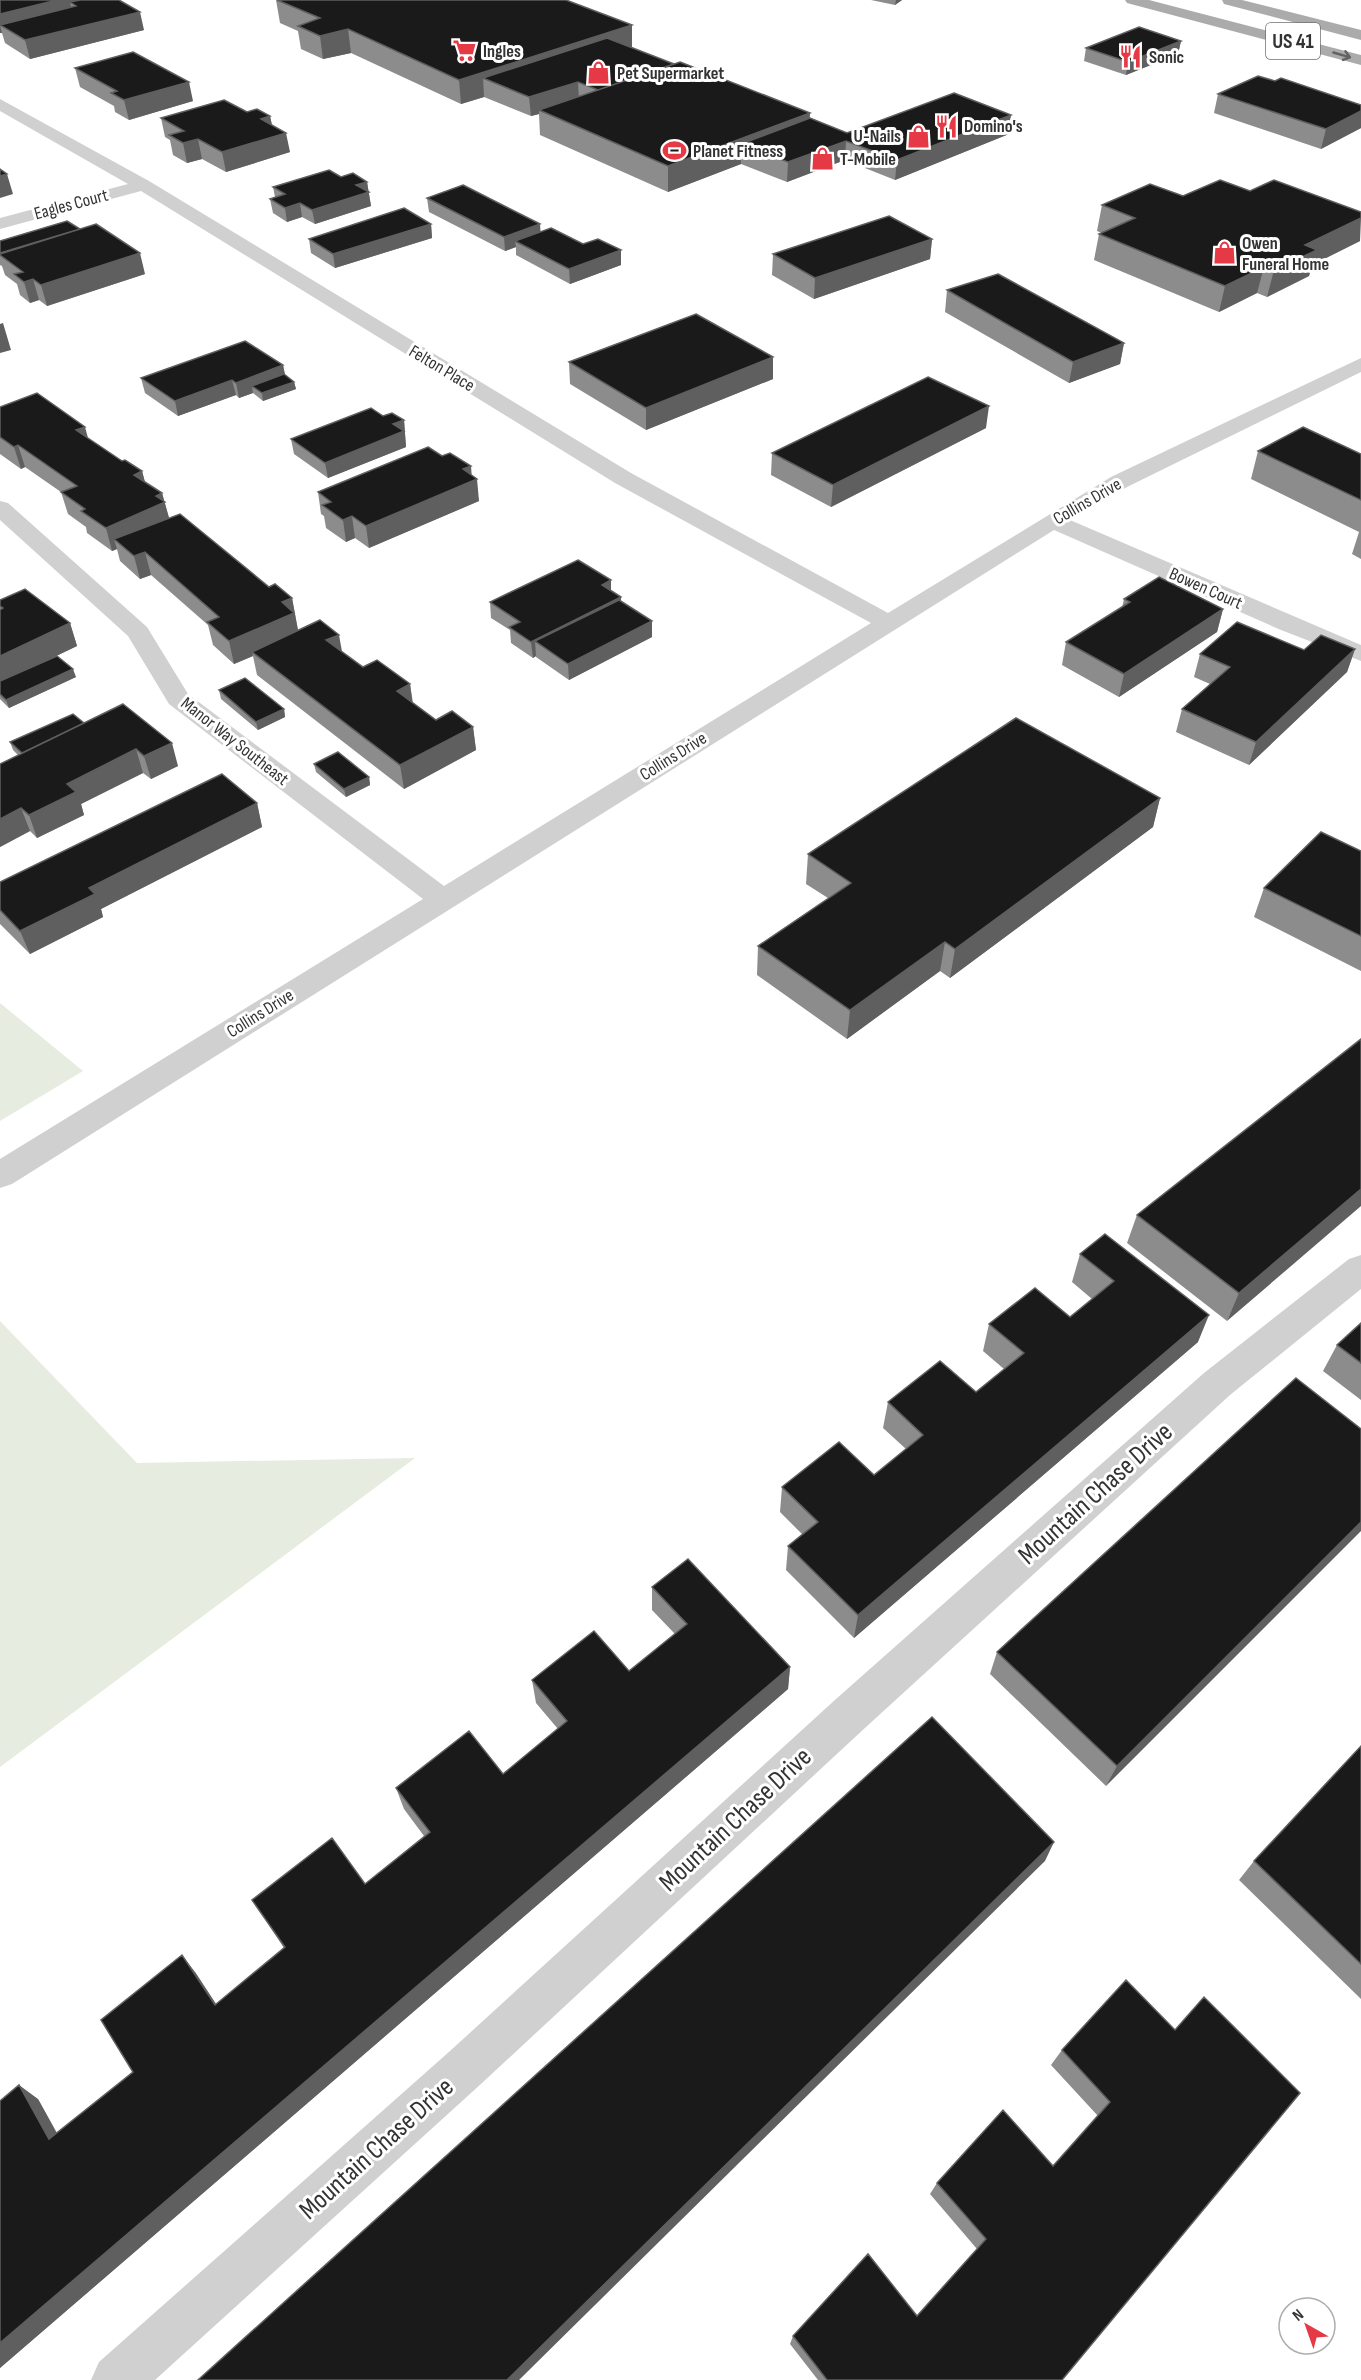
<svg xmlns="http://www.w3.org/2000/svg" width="1361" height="2380" font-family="'Sofia Sans Condensed',sans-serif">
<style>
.green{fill:#e6ecdf}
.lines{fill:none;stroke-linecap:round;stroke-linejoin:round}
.street{fill:#d0d0d0;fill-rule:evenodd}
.primary{fill:#ababab;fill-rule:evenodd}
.wall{fill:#8c8c8c}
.shaded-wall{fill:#5f5f5f}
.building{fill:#1a1a1a;stroke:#5f5f5f;stroke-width:1.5}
.oneway{stroke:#636363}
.labels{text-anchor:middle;stroke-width:6;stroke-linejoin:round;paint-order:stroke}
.far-poi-label{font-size:18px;font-weight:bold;fill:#333;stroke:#fff;text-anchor:start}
.far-street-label{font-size:18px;fill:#333;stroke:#fff}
.shield{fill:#fff;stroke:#707070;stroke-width:1.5}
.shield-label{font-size:21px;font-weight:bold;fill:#333}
.near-street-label{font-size:27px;fill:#333;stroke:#fff}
</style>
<rect width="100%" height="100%" fill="#fff"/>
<path class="green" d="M0,1003L83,1071L0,1121Z
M0,1321L137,1463L415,1458L0,1767Z"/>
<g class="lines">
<path class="street" d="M0,99L149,181L631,473L888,613L1111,477L1361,358V372L1127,487L1070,520L1361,645V661L1281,630L1054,530L12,1184L0,1188V1159L423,899L169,704L128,636L0,520V501L8,503L147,627L188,694L444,886L871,623L615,483L141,191L0,229V218L128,184L0,111Z
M1361,1255V1289L1230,1395L866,1727L482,2083L155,2380H91L99,2362L450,2051L836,1699L1204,1373L1349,1259Z"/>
<path class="primary" d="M1125,0H1149L1361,55V65L1127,3Z
M1222,0H1242L1361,30V40L1224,4Z"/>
</g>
<path class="wall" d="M0,0H119L144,30L30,59L5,43L2,33H0Z
M276,0L632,48L847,133L1009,134L895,180L845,160L787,182L741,164L668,192L540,135L539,114L531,116L484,97L461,104L351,53L323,59L301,49L298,31L280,23Z
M871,0H902L895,5Z
M1181,41L1178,54L1126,75L1084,61L1086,48Z
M75,68L193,101L129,120L115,112L114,106L80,87Z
M1218,94L1361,105V128L1321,149L1214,113Z
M247,112L270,116L272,125L290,152L226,172L202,159L187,163L173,155L170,140L165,137L161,118Z
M341,177L367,182L371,206L315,224L302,217L287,222L273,213L270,199L275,197L273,187Z
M1183,196L1360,241L1312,265L1309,276L1267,297L1257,293L1219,312L1094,260L1099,234L1102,233L1097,231L1102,205Z
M427,198L583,244L621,250V265L570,284L516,255V247L505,251L429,212Z
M431,224L432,238L335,268L311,253L309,239Z
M932,239L930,259L814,299L772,275L773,254Z
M0,241L145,274L47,306L39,300L30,303L20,295L17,284L5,275L2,266L0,265Z
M947,290L1124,343L1120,364L1069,383L945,312Z
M773,357V379L646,430L570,384L569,362Z
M283,365L285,375L294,382L296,389L263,401L253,393L239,398L236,395L178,416L145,393L141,378Z
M0,407L89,439L122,461L142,471L145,482L162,493L169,518L269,587L292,598L298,630L342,652L363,667L410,684L413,703L436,720L473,727L476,750L404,789L257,675L253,656L234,664L213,645L208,625L151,575L140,579L120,561L117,549L112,551L87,533L86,527L68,514L61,492L25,467L21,469L0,454Z
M383,416L404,420L406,447L328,478L294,454L291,439Z
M986,428L831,507L771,475L772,453Z
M1258,451L1361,454V559L1352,554L1359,532L1251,479Z
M472,475L479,501L369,548L355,538L346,542L326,528L324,516L321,514L318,492Z
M611,590L621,597V601L652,621V637L569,680L536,657V656L533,658L511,643L510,630L491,618L490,602Z
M1124,599L1223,609L1217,632L1119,697L1062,665L1066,642L1122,608Z
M0,600L70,623L77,646L54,657L76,677L9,708L0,699Z
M1355,649L1347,672L1249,765L1176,732L1182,709L1210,684L1194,677L1200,654L1304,650Z
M219,690L284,709L285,717L258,730L221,699Z
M84,723L178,766L151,779L143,773L81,804L84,815L37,838L30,831L0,847V764L18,755L13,750L10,742Z
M314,764L369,777L370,785L346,797L316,772Z
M1160,798L1153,827L950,978L940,971L847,1039L757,975L758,946L828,898L806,884L808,854Z
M257,803L262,827L101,909L103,917L30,954L0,924V882Z
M1361,851V971L1254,917L1264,888Z
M1361,1039L1227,1321L1127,1243L1137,1215Z
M1080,1254L1198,1342L854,1638L786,1570L788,1546L802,1534L780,1512L782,1487L874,1475L906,1449L883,1428L888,1402L976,1392L1004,1369L983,1351L989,1324L1070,1317L1092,1299L1072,1282Z
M1361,1323V1400L1323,1371L1337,1345Z
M1361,1429L1106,1786L990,1674L997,1652Z
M652,1587L790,1667L788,1689L0,2368L38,2099L57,2133L133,2072L195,1972L216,2004L284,1948L252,1900L365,1884L424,1836L404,1809L396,1788L503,1774L558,1729L536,1703L532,1680L629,1671L675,1634L652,1610Z
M1361,1746V1999L1239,1880L1254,1861Z
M1175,2030L1062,2380H818L790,2344L793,2336L917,2316L977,2249L930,2194L937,2183L1053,2166L1098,2116L1051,2065L1062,2050Z"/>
<path class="shaded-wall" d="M57,0H93L76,6L70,2L73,15L0,25L2,33H0V14Z
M896,0H902L895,5Z
M140,12L144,30L30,59L25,40Z
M632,25V49L483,78L484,97L461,104L459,80Z
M348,29L351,53L323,59L320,36Z
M1181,41L1178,54L1126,75L1128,62Z
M189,82L193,101L129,120L124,100Z
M578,82L579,101L539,110V114L531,116L529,97Z
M1361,111V128L1321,149L1326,129Z
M810,113L809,138L741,144V164L668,192V166Z
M1011,115L1009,134L895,180L897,160Z
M270,116L274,135L261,119Z
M286,133L290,152L226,172L222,152Z
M198,139L202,159L187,163L183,143Z
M846,141L845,160L787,182L788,162Z
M7,174L13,194L0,198V176Z
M367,182L371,206L315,224L312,210L356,185Z
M300,203L302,217L287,222L285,208Z
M1361,218L1360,241L1312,265L1309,276L1267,297L1274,270L1305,245Z
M431,224L432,238L335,268L333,254Z
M540,224L541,238L515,241L516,247L505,251L504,237Z
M932,239L930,259L814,299L815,278Z
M621,250V265L570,284L569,269Z
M140,253L145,274L47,306L41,285Z
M1264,267L1257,293L1219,312L1225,286Z
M33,279L39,300L30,303L24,282Z
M3,323L11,350L0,353V324Z
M1124,343L1120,364L1069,383L1073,362Z
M773,357V379L646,430V408Z
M283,365L286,380L252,386L253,393L239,398L236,383Z
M232,380L236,395L178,416L175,401Z
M294,382L296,389L263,401L262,393Z
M989,406L986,428L831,507L833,485Z
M404,420L406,447L328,478L325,463L393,424Z
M85,427L91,449L76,430Z
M18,445L25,467L21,469L14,447Z
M471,466L472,480L477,479L479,501L369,548L366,526L463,469Z
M142,471L148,494L134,475Z
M162,493L171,525L114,539L117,549L112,551L106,528L156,496Z
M352,516L355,538L346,542L343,520Z
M145,552L151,575L140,579L134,556Z
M611,580V596L602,585Z
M621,597V612L535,641L536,656L533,658L531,642Z
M292,598L299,636L252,652L253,656L234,664L229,641L282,602Z
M1223,609L1217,632L1119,697L1124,674Z
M652,621V637L569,680L568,664Z
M70,623L77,646L0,683V656Z
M339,635L343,657L326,640Z
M1355,649L1347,672L1249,765L1256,742Z
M73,669L76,677L9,708L6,700Z
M410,684L413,707L397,691Z
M284,709L285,717L258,730L256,722Z
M473,727L476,750L404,789L400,765Z
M172,743L178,766L151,779L144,756Z
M136,749L143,773L81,804L84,815L37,838L29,815L67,784Z
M369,777L370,785L346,797L344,789Z
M1160,798L1153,827L950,978L955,949Z
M257,803L262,827L101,909L103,917L30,954L20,931L89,888Z
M21,808L30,831L0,847V819Z
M945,942L940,971L847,1039L850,1010Z
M1361,1189V1206L1227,1321L1239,1293Z
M1209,1315L1198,1342L854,1638L858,1615Z
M1361,1522V1531L1106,1786L1117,1766Z
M790,1667L788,1689L0,2368V2343Z
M1054,1842L1045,1861L519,2380H507Z
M182,1955L195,1972L227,2021L215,2005Z
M19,2085L38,2099L67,2152L49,2139Z"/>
<path class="building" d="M0,0H57L0,14Z
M80,0H119L140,12L25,40L0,25L76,6L70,2Z
M277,0H566L632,25L459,80L348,29L320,36L298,26L320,18Z
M1139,27L1181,41L1128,62L1086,48Z
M607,38L674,64L598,90L578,82L529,97L483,78Z
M133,52L189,82L124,100L111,93L117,91L75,68Z
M680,62L810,113L668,166L539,110Z
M1258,76L1275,81L1281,78L1361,105V111L1326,129L1218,94Z
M954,93L1011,115L897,160L846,141L788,162L741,144L810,118L847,133Z
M224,100L247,112L257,109L270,116L261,119L286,133L222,152L198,139L183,143L169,135L184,131L161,118Z
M0,169L7,174L0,176Z
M329,170L341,177L353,173L367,182L356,185L369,192L312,210L300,203L285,208L270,199L285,194L273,187Z
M1220,180L1250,191L1274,180L1361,212V218L1305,245L1317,250L1274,270L1264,267L1225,286L1099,234L1135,218L1102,205L1150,184L1183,196Z
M463,185L540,224L504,237L427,198Z
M404,208L431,224L333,254L309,239Z
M889,216L932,239L815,278L773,254Z
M67,221L80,229L0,253V241Z
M96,224L140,253L41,285L33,279L24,282L14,274L23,272L0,255V254Z
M551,228L583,244L598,239L621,250L569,269L515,241Z
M998,274L1124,343L1073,362L947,290Z
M696,314L773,357L646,408L569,362Z
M245,341L283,365L236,383L232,380L175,401L141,378Z
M284,374L294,382L262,393L252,386Z
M928,377L989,406L833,485L772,453Z
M37,393L85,427L76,430L122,461L125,460L142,471L134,475L162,493L156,496L165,502L106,528L81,511L85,509L61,492L77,486L18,445L14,447L0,437V407Z
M371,408L383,416L392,413L404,420L393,424L404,431L325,463L291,439Z
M1303,427L1361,454V500L1258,451Z
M428,447L442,456L450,453L471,466L463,469L477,479L366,526L352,516L343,520L322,505L331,502L318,492Z
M180,514L269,587L275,584L292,598L282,602L294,613L229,641L207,622L219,617L145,552L134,556L114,539Z
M578,560L611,580L602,585L621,597L531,642L509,627L520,622L490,602Z
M1159,577L1223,609L1124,674L1066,642L1130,602L1124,599Z
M25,589L70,623L0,656V610L3,608L0,606V600Z
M619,600L652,621L568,664L535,641Z
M320,620L339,635L326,640L363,667L377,660L410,684L397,691L436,720L452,711L473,727L400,765L252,652Z
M1237,622L1304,650L1321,635L1355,649L1256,742L1182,709L1230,667L1200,654Z
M57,656L73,669L6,700L0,694V681Z
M245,678L284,709L256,722L219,690Z
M123,704L172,743L144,756L136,749L67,784L76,792L29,815L21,808L0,819V764Z
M73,714L84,723L22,753L10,742Z
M1016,718L1160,798L955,949L945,942L850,1010L758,946L851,883L808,854Z
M338,752L369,777L344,789L314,764Z
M222,774L257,803L89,888L95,894L20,931L0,910V882Z
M1321,832L1361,851V936L1264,888Z
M1361,1039V1189L1239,1293L1137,1215Z
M1105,1234L1209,1315L858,1615L788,1546L818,1522L782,1487L839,1442L874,1475L923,1435L888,1402L940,1361L976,1392L1024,1353L989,1324L1035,1288L1070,1317L1114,1281L1080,1254Z
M1361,1323V1363L1337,1345Z
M1296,1378L1361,1429V1522L1117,1766L997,1652Z
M688,1559L790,1667L0,2343V2101L19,2085L49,2139L133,2072L101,2020L182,1955L215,2005L285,1947L252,1900L332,1838L365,1884L430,1832L396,1788L469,1731L503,1774L567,1721L532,1680L594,1631L629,1671L687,1624L652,1587Z
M932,1717L1054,1842L507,2380H198Z
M1361,1746V1964L1254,1861Z
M1126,1980L1175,2030L1204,1997L1300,2093L1062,2380H827L793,2336L868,2254L917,2316L986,2239L937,2183L1003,2110L1053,2166L1110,2102L1062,2050Z"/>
<defs><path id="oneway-shaft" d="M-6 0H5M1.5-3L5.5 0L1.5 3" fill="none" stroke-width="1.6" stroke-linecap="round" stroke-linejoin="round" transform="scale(1.5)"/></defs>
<use class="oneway" href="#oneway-shaft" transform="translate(1342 55) rotate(16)"/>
<defs>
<symbol id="supermarket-bare" viewBox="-9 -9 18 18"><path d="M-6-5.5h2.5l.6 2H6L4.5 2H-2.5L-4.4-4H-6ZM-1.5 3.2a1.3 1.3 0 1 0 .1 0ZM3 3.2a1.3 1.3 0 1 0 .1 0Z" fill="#e63946" stroke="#fff" stroke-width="2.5" paint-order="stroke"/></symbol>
<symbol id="restaurant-bare" viewBox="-9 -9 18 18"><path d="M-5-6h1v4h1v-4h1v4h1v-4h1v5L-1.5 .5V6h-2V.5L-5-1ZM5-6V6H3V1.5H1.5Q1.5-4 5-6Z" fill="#e63946" stroke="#fff" stroke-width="2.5" paint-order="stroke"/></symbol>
<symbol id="shop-bare" viewBox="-9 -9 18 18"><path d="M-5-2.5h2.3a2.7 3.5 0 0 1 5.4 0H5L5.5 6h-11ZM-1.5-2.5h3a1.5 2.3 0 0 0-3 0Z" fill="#e63946" stroke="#fff" stroke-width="2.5" paint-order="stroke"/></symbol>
<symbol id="stadium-bare" viewBox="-9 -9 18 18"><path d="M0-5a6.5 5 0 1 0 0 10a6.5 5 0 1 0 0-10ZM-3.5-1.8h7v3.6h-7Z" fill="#e63946" stroke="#fff" stroke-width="2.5" paint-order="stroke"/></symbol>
</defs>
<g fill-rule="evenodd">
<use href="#supermarket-bare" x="448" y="34" width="33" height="33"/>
<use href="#restaurant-bare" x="1114" y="40" width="33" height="33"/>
<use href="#shop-bare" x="582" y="56" width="33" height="33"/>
<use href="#restaurant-bare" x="930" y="110" width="33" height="33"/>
<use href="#shop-bare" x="902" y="120" width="33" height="33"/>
<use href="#stadium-bare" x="658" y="134" width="33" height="33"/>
<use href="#shop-bare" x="806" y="142" width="33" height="33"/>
<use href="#shop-bare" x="1208" y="236" width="33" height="33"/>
</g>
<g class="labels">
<g class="far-poi-label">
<text x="483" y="57">Ingles</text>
<text x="1149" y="63">Sonic</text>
<text x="617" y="79">Pet Supermarket</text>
<text x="964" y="132">Domino's</text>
<text x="901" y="142" text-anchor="end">U-Nails</text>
<text x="693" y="157">Planet Fitness</text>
<text x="840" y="165">T-Mobile</text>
<text x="1242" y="249">Owen<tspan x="1242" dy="21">Funeral Home</tspan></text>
</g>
<g class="far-street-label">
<text transform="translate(71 204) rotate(-15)" y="6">Eagles Court</text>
<text transform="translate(442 368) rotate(31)" y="6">Felton Place</text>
<text transform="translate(1087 501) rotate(-30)" y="6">Collins Drive</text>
<text transform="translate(1206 588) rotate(24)" y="6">Bowen Court</text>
<text transform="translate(235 741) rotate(38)" y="6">Manor Way Southeast</text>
<text transform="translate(673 756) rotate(-32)" y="6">Collins Drive</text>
<text transform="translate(260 1013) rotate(-32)" y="6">Collins Drive</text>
</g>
<rect class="shield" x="1266" y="23" width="54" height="36" rx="4.5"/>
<g class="shield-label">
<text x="1293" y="48">US 41</text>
</g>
<g class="near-street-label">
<text transform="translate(1095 1493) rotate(-42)" y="9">Mountain Chase Drive</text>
<text transform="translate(735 1819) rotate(-43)" y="9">Mountain Chase Drive</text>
<text transform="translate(376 2148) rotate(-42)" y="9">Mountain Chase Drive</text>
</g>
</g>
<g transform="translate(1307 2326) rotate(320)"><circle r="28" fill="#ffffff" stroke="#adadad" stroke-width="1.5"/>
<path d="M0-4.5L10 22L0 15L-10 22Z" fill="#e63946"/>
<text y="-9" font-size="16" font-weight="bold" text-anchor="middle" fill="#333333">N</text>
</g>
</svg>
